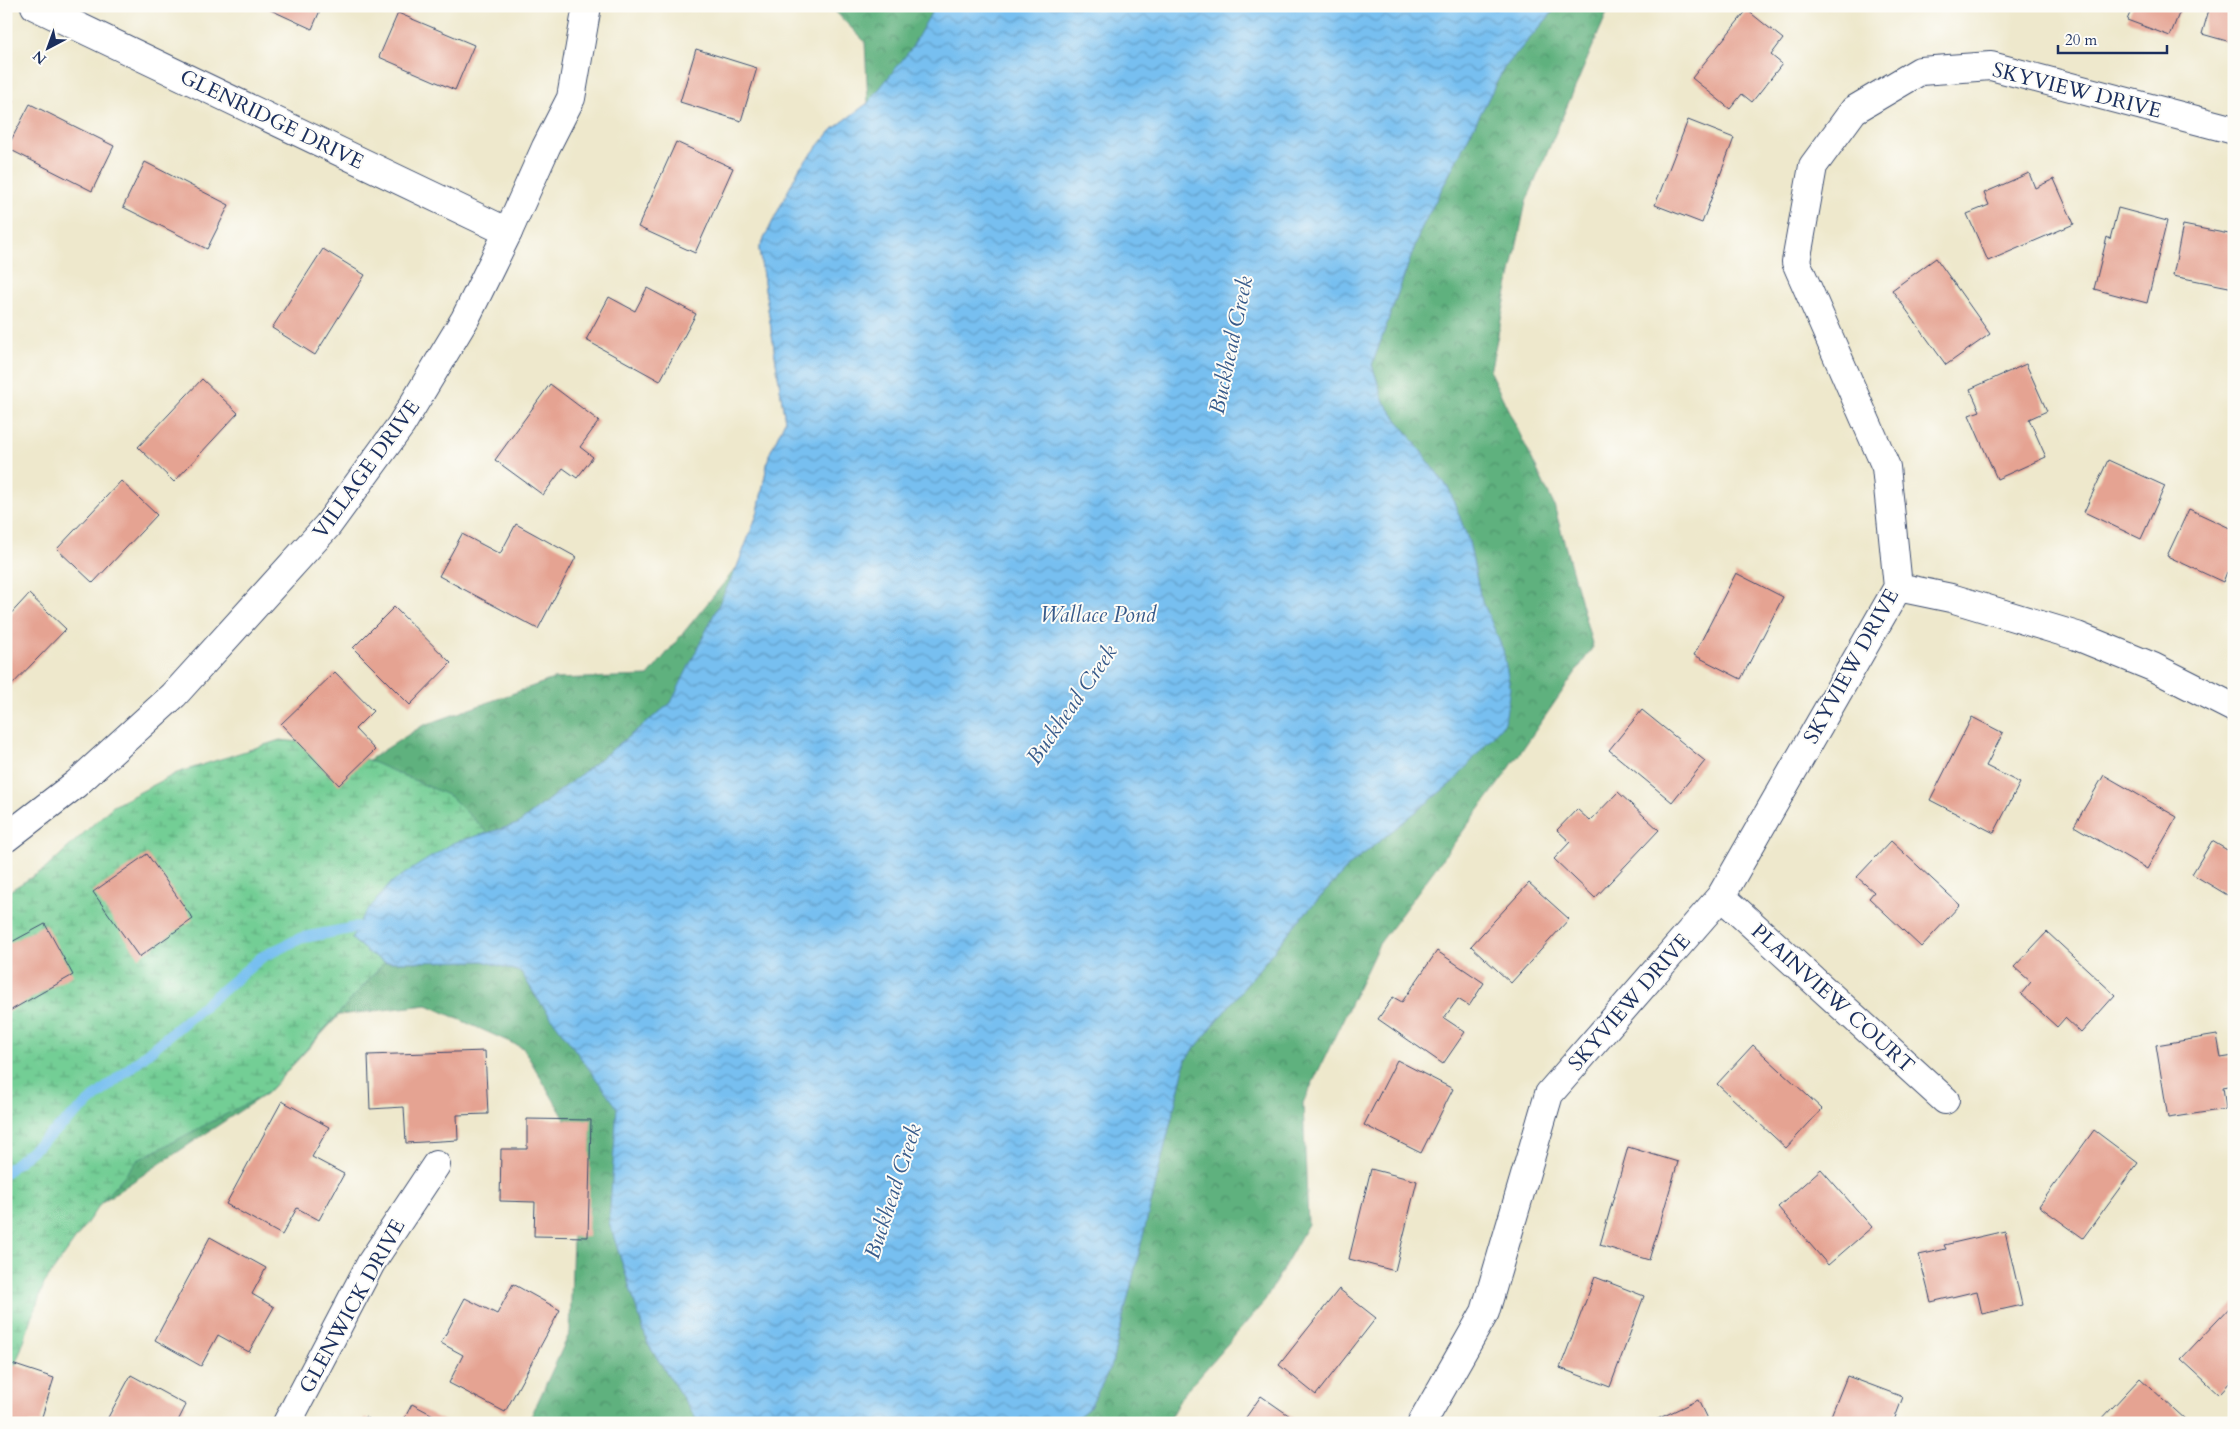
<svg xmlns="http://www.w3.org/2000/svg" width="2240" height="1429" font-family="Cardo,serif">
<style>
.forest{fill:url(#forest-crowns);stroke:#3c706e}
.wetland{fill:url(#wetland-marsh);stroke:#477e7a}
.water{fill:url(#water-waves);stroke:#4977a7}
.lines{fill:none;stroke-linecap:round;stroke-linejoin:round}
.stream{stroke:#77bff0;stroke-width:11}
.building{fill:#e5a392}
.street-casing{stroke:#3b4b6e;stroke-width:30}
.secondary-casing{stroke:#3b4b6e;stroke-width:30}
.street{stroke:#fff;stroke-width:28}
.secondary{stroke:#fff;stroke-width:28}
.labels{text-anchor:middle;stroke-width:4;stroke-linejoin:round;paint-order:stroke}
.street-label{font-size:21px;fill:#1b2f5e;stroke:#fdfcf7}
.water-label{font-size:22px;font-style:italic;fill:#375a8a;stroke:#fdfcf7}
</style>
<defs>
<pattern id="forest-crowns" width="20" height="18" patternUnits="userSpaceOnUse" patternTransform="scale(1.25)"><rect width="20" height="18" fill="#5eb17e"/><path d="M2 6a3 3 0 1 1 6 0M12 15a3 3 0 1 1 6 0" fill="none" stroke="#4d906a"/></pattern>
<pattern id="wetland-marsh" width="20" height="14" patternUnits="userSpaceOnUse" patternTransform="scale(1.25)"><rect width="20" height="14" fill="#73ce95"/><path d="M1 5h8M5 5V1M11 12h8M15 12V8" fill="none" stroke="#5ea87d"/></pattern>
<pattern id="water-waves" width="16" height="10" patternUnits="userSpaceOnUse" patternTransform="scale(1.25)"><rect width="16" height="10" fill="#77bff0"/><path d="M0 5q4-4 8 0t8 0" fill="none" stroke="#619cc6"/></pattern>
</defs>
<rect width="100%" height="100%" fill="#fdfcf7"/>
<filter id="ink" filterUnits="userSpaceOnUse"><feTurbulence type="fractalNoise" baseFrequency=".02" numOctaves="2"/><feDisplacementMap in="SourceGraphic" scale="10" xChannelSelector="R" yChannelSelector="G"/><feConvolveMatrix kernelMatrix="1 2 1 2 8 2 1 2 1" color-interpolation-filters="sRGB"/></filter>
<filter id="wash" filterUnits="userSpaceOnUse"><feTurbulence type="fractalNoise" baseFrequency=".0096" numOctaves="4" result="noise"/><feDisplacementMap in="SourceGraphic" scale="20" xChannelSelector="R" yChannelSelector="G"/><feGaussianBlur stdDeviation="1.12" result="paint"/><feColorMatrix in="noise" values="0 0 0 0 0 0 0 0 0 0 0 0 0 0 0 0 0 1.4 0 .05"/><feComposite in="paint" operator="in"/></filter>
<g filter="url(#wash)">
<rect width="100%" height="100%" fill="#eee8cc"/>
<path class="forest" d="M830,6H1017L928,320L671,703L518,824L488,833L385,962L483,961L521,972L537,998L618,1107L609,1222L648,1344L699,1423H528L570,1332L576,1138L523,1048L427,1005L339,1015L267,1093L55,1233L287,812L422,726L553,679L648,676L737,567L758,512L769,455L785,421L759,249L800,167L833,129L868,103L865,42Z
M1558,6H1610L1526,202L1490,372L1554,505L1593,647L1504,776L1379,944L1303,1103L1308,1224L1265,1301L1182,1396L1167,1423H1070L1089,1408L1111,1367L1186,1059L1297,922L1351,864L1455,780L1503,650L1480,595L1469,542L1449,489L1384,402L1372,365L1421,229L1504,68Z"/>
<path class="wetland" d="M280,740L336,746L450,796L488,833L453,843L358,927L352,939L370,954L385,962L267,1093L138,1160L103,1200L44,1284L14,1369L6,1382V893L45,869L113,806L177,773Z"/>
<path class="water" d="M935,6H1558L1504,68L1421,229L1372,365L1384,402L1449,489L1469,542L1480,595L1503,650L1510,687L1505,722L1455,780L1351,864L1297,922L1186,1059L1111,1367L1089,1408L1070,1423H699L648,1344L609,1222L617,1107L537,998L521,972L483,961L385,962L370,954L352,939L362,917L392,882L453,843L518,824L671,703L737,567L758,512L769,455L785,421L759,249L800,167L833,129L868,103L911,49Z"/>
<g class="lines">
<path class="stream" d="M6,1172L262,957L301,938L358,927L371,933"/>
</g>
<g id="blocks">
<path class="building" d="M262,6H322L312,29Z
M2133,6H2182L2170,36L2127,20Z
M2210,6H2234V43L2202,34Z
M1747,10L1783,39L1771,55L1782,64L1752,102L1742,94L1730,109L1692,78Z
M398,13L474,45L455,90L379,57Z
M696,49L757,68L741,121L680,102Z
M6,98L13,101L6,114Z
M30,104L114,146L92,191L7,148Z
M1688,120L1734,138L1702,223L1655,205Z
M676,142L733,168L695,253L638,227Z
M145,162L229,205L207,249L123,207Z
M2029,173L2035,188L2054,179L2074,224L1988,261L1967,214L1989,205L1984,193Z
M2118,208L2167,221L2147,303L2094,289L2107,237L2110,239Z
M2183,225L2234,235V288L2173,276Z
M323,249L365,275L315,355L272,328Z
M1936,258L1990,334L1946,365L1892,290Z
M647,288L696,314L660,381L586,340L609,297L635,311Z
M2026,364L2047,411L2029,419L2046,457L1997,479L1969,415L1980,411L1970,389Z
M202,379L238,413L174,482L138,447Z
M550,384L599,421L580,447L593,457L577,478L563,468L543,495L495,460Z
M2108,460L2165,486L2141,539L2084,512Z
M121,481L157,515L93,583L57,549Z
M2189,509L2234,530V575L2227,572L2223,582L2167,556Z
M516,524L576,557L538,629L439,576L462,534L500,554Z
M1736,573L1783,597L1741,679L1694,655Z
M29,594L66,629L6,691V619Z
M394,607L451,663L410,705L353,648Z
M335,672L373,711L355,729L375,750L339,785L281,724Z
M1642,710L1705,761L1672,802L1609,750Z
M1972,717L2003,733L1986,766L2020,783L1994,833L1930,800Z
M2104,775L2177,817L2147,869L2074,826Z
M1618,792L1659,830L1595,898L1554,859L1570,842L1557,830L1577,809L1590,821Z
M1891,841L1960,905L1921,947L1869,898L1874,892L1857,877Z
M2212,841L2234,854V899L2192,874Z
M147,854L193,919L139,957L93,892Z
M1529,883L1569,919L1511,983L1471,946Z
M45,924L73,975L6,1013V945Z
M2047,932L2115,995L2081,1033L2065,1018L2057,1027L2021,994L2031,982L2014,967Z
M1437,951L1484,983L1469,1006L1458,999L1444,1018L1465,1032L1443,1064L1378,1019L1393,997L1402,1002Z
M2217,1035L2221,1058L2234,1056V1085L2223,1087L2226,1109L2168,1118L2156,1045Z
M1753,1045L1822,1109L1786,1148L1717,1084Z
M485,1051L488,1114L457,1115L458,1140L406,1143L404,1107L370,1109L368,1055Z
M1397,1060L1453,1089L1421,1153L1364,1125Z
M282,1101L329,1127L312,1157L344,1174L319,1220L297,1208L282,1235L226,1204Z
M527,1119L591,1120L588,1237L534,1236L535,1202L500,1201L501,1149H527Z
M2094,1130L2138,1163L2083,1238L2039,1206Z
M1628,1147L1678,1162L1649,1260L1600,1245Z
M1371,1169L1417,1181L1395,1271L1349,1259Z
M1821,1169L1872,1227L1828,1265L1778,1207Z
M2005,1231L2022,1305L1982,1314L1977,1291L1931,1302L1919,1255L1946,1249L1944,1245Z
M210,1237L266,1268L252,1294L274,1307L249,1352L218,1335L201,1366L155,1340Z
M1595,1277L1644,1296L1610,1387L1560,1368Z
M513,1284L560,1310L505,1412L449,1383L463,1355L441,1343L465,1298L497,1314Z
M1339,1289L1376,1318L1316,1395L1279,1365Z
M2234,1303V1378L2219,1394L2181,1359Z
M6,1362L54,1378L40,1423H6Z
M131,1375L186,1405L177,1423H105Z
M1847,1376L1903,1397L1893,1423H1828Z
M2140,1378L2186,1420L2183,1423H2098Z
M1261,1396L1300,1423H1242Z
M1698,1400L1709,1423H1649Z
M412,1404L448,1423H402Z
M365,1417L376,1423H362Z"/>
</g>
</g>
<g filter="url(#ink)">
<use href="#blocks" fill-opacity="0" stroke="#3b4b6e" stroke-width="1"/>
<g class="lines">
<defs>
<path id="street" d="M508,232L546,147L571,98L587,6
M1898,587L1951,598L2077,636L2153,667L2234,708
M1721,896L1945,1100
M287,1423L371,1263L436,1165
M1422,1423L1485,1312L1549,1094L1721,896L1898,587L1886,467L1796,262L1813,166L1854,110L1920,71L1991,66L2234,130"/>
<path id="secondary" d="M6,838L76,784L174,695L328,525L401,425L465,319L508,232L35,6"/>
</defs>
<use href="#street" class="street-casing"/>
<use href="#secondary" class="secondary-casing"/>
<use href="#street" class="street"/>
<use href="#secondary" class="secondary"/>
</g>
</g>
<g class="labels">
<g class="street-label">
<text transform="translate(2077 90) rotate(14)" y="7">SKYVIEW DRIVE</text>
<text transform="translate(272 119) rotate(26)" y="7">GLENRIDGE DRIVE</text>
<text transform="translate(366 469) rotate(-54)" y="7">VILLAGE DRIVE</text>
<text transform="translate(1851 666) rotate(-61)" y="7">SKYVIEW DRIVE</text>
<text transform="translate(1833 998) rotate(42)" y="7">PLAINVIEW COURT</text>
<text transform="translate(1629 1002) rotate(-49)" y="7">SKYVIEW DRIVE</text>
<text transform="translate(352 1306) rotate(-61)" y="7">GLENWICK DRIVE</text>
</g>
<g class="water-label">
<text transform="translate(1230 345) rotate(-78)" y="8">Buckhead Creek</text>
<text x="1098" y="622">Wallace Pond</text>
<text transform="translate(1071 704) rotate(-55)" y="8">Buckhead Creek</text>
<text transform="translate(892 1191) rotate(-72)" y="8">Buckhead Creek</text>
</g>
</g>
<rect width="2240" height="1429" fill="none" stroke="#fdfcf7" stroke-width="25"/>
<g transform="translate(48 48) rotate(221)" stroke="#fdfcf7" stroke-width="4" paint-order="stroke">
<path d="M0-4L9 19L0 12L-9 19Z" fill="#1b2f5e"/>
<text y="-8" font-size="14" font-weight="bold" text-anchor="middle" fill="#1b2f5e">N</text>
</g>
<path d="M2058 45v8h109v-8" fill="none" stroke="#1b2f5e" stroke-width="2.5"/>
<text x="2065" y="45" font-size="15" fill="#1b2f5e" stroke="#fdfcf7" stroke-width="4" paint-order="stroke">20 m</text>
</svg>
